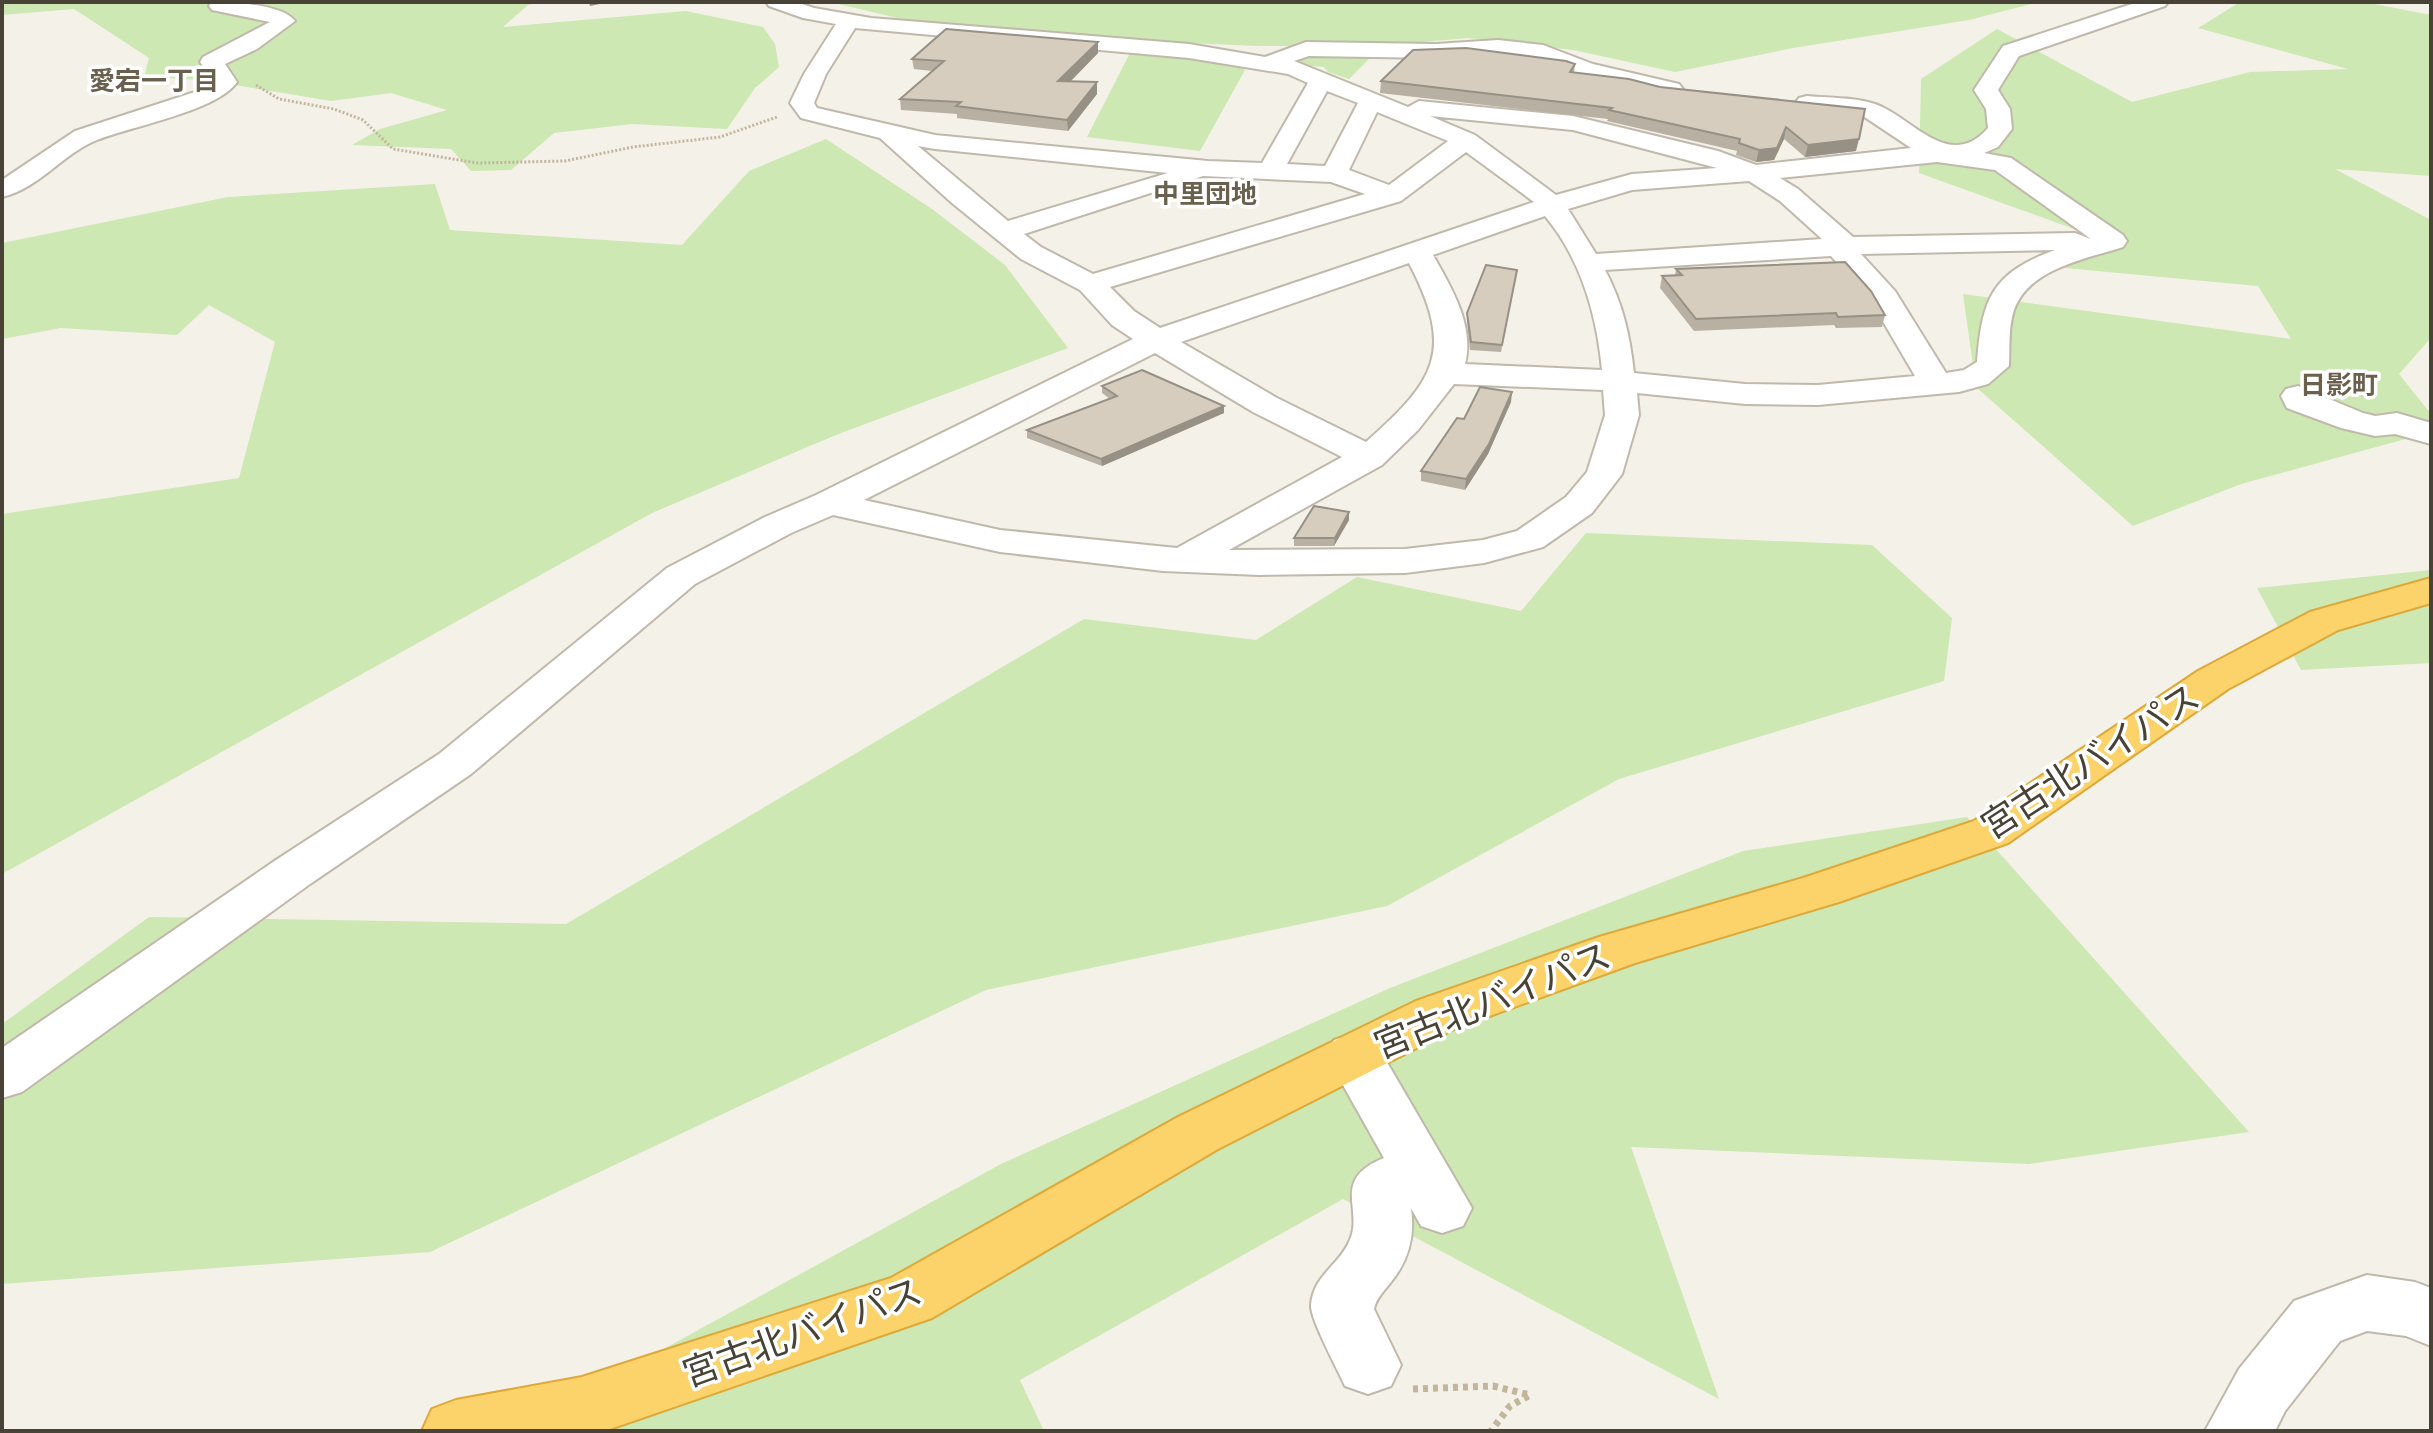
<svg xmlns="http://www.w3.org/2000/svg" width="2433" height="1433" font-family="Mulish,'Noto Sans JP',sans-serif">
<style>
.green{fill:#cde8b2}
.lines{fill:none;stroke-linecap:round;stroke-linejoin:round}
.minor-casing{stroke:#c0b9ab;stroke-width:4}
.highway-casing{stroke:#dca93a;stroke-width:4}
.path-far1{stroke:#c1b69c;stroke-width:3;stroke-dasharray:2 2;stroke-linecap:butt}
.path{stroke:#c1b69c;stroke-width:7;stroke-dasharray:5 5;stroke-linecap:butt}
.minor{fill:#fff;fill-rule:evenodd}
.highway{fill:#fcd36b;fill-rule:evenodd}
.wall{fill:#b8b0a3}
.shaded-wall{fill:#969085}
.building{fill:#d6cdbe;stroke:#969085;stroke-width:2}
.labels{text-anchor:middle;stroke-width:7;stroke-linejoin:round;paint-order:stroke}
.far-neighbourhood-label{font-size:26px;font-weight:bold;fill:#6a604e;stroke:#fff}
.near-street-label{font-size:36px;fill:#484237;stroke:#fff}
</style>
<rect width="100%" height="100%" fill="#f4f1e8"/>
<path class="green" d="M2,2H539L528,5L503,27L686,11L763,27L775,44L779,67L755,88L727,129L632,124L554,133L511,170L471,171L451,149L352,145L380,129L447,110L391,93L331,101L205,80L144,77L149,58L74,9L2,15Z
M830,2H2039L1969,20L1793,48L1675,72L1573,50L1468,38L1376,46H1258L1024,36L906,20Z
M2240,2H2364L2431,15V176L2335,169L2431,220V338L2399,374L2431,414V432L2241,484L2133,526L1976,387L1963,294L2291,339L2258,286L2054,267L2119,245L1919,173L1921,79L1997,29L2132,102L2250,72L2348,69L2198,28Z
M1130,53L1233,63L1245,70L1200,151L1087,137Z
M1374,54L1349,79L1328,72L1324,67L1285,64L1298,55Z
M826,139L932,209L1005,265L1068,348L836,435L652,513L2,874V514L239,478L275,342L209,305L177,335L61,328L2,339V243L228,197L435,184L450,230L682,245L749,171Z
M1586,533L1872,545L1952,618L1944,681L1619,779L1387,906L986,990L430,1252L2,1284V1024L149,917L566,924L1084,619L1256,640L1357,577L1521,611Z
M2431,570V663L2301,670L2257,588Z
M1967,817L2249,1132L2029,1164L1631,1147L1719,1399L1343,1199L1020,1380L1044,1431H514L1001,1164L1390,988L1743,851Z"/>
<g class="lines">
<defs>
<path id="minor" d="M211,2C232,2 282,4 295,21L257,49L225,64L237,82C217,111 132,126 97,140C62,154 40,188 2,197V180L75,131L204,89L214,80L200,62L203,57L270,22L212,10L209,6Z
M766,2H796L814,8L871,18L1189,44L1265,57L1306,42L1436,44L1498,40L1543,45L1593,64L1679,84L1683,89L1679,94L1671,96L1578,74L1539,58L1498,54L1436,58L1309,56L1294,61L1408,107L1419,101L1573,116L1718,151L1756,165L1911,148L1863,116L1799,108L1795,103L1799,98L1807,96C1828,98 1854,97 1875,104C1911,116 1949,173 1988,128L1986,109L1974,90L2003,46L2138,2H2168L2165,6L2019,56L1998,90L2010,109L2012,129L1998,147L1984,153L2011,158L2123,235L2127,241L2123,247C2086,259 2029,268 2014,310C2008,328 2010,348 2009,366L1988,384L1959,392L1818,405L1745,404L1637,393L1639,415L1622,474L1592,513L1543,547L1484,563L1405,573L1259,575L1163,571L1000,552L833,515L791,533L695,584L471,774L310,884L22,1092L2,1098V1048L276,860L439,754L667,568L765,517L816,495L1133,339L1112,325L1080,290L1021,259L952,203L880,138L801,118L790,103L804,74L836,24L803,18L769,6ZM855,28L1189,58L1288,74L1308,83L1262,163L1208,161L935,135L817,108L814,103L826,74ZM1327,91L1358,103L1325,166L1287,164ZM1377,112L1448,141L1389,185L1349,170ZM1430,116L1573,130L1717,168L1632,174L1556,195L1475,135ZM918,146L935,149L1168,173L1008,221ZM1466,152L1534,202L1160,328L1134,311L1110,287L1401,201ZM1937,162L1995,170L2091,239L2075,233L1853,237L1798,189L1780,178ZM1203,176L1331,182L1365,194L1093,274L1041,247L1024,234ZM1749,181L1780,201L1822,239L1596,254L1568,209L1632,190ZM1545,216C1581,259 1597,316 1602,370L1465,364C1475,326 1451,287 1433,255ZM2055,250C1992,273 1982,298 1977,362L1964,370L1946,373L1895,291L1861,254ZM1831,256L1871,301L1915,376L1818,385L1745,384L1634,373C1630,336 1623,304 1605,270ZM1409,263C1455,351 1436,380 1366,442L1277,398L1181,342ZM1155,353L1253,412L1342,457L1177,548L1000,530L864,500ZM1454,384L1603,390L1605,415L1587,472L1566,497L1517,531L1483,540L1405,549L1229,550L1382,465L1418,430Z
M2298,386L2363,413L2375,416L2397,413L2431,423V444L2395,434L2375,436L2341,428L2287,408L2281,396L2286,389Z
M1354,1034L1374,1040L1472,1208L1463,1226L1442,1233L1421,1226L1411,1208C1415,1235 1409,1260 1391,1282C1385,1290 1376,1298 1374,1309L1401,1365L1391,1386L1368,1394L1345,1386C1338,1370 1310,1319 1311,1305C1313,1276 1338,1266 1349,1242C1365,1210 1329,1180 1384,1158L1326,1055L1334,1040Z
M2367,1275L2415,1282L2431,1288V1346L2406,1336L2367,1331L2340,1341L2285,1411L2275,1431H2205L2239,1369L2294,1301Z"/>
<path id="highway" d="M2431,578V603L2338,630L2228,689L2008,843L1839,902L1635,963L1454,1029L1218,1149L932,1318L604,1431H422L432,1409L456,1400L582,1377L891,1278L1178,1117L1416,1001L1599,937L1803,878L1974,821L2198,671L2310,612Z"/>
</defs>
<use href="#minor" class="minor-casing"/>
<use href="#highway" class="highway-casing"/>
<path class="path-far1" d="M256,85L279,99L334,109L363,120L393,149L477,163L565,161L633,147L720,137L777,117"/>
<path class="path" d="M1413,1389L1493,1386L1530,1395L1510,1406L1491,1431"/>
<use href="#minor" class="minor"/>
<use href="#highway" class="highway"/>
</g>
<path class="wall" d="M1098,42V53L1070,82L1097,94L1068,131L957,118V114L901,110L900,99L932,71L914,69L912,59Z
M1575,64L1574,73L1660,87L1856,151L1805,157L1784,139L1774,160L1756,162L1736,155L1737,151L1607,121L1608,119L1380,93L1381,81Z
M1676,269L1885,315L1882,327L1836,328L1834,325L1694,331L1660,288L1662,276H1675Z
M1517,270L1501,352L1470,350L1467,320V313Z
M1102,386L1224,413L1102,466L1027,438V430L1110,399L1102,393Z
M1511,402L1488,454L1465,490L1421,481V471L1464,419Z
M1349,512V520L1334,546H1294V538Z"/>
<path class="shaded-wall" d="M589,2H610L590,6Z
M1098,42V53L1059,93L1058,81Z
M1097,82V94L1068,131L1067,120Z
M1786,127L1784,139L1774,160L1756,162L1759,150Z
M1859,139L1856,151L1805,157L1808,145Z
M1512,392L1511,402L1488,454L1465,490L1466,479Z
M1224,406V413L1102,466L1101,459Z
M1349,512V520L1334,546L1335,538Z"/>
<path class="building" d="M946,29L1098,42L1058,81L1097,82L1067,120L956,106L961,102L900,99L944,61L912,59Z
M1466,48L1566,61L1575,64L1570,72L1629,79L1660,87L1865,109L1859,139L1808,145L1786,127L1777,148L1759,150L1739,143L1740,139L1609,110L1612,108L1381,81L1413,50Z
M1845,262L1871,291L1885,315L1838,317L1836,313L1696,319L1662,276L1682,275L1676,269Z
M1486,265L1517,270L1502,345L1471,342L1467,313Z
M1142,370L1224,406L1101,459L1027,430L1117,396L1102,386Z
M1480,387L1512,392L1489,444L1466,479L1421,471L1457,418L1464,419Z
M1314,506L1349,512L1335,538H1294Z"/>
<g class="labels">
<g class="far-neighbourhood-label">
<text x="154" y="90">愛宕一丁目</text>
<text x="1205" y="203">中里団地</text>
<text x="2339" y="394">日影町</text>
</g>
<g class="near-street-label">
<text transform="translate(2090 761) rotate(-33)" y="13">宮古北バイパス</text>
<text transform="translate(1492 1000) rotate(-22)" y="13">宮古北バイパス</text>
<text transform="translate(802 1332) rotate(-20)" y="13">宮古北バイパス</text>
</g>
</g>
<rect width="2433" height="1433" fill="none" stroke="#484237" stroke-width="8"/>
</svg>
